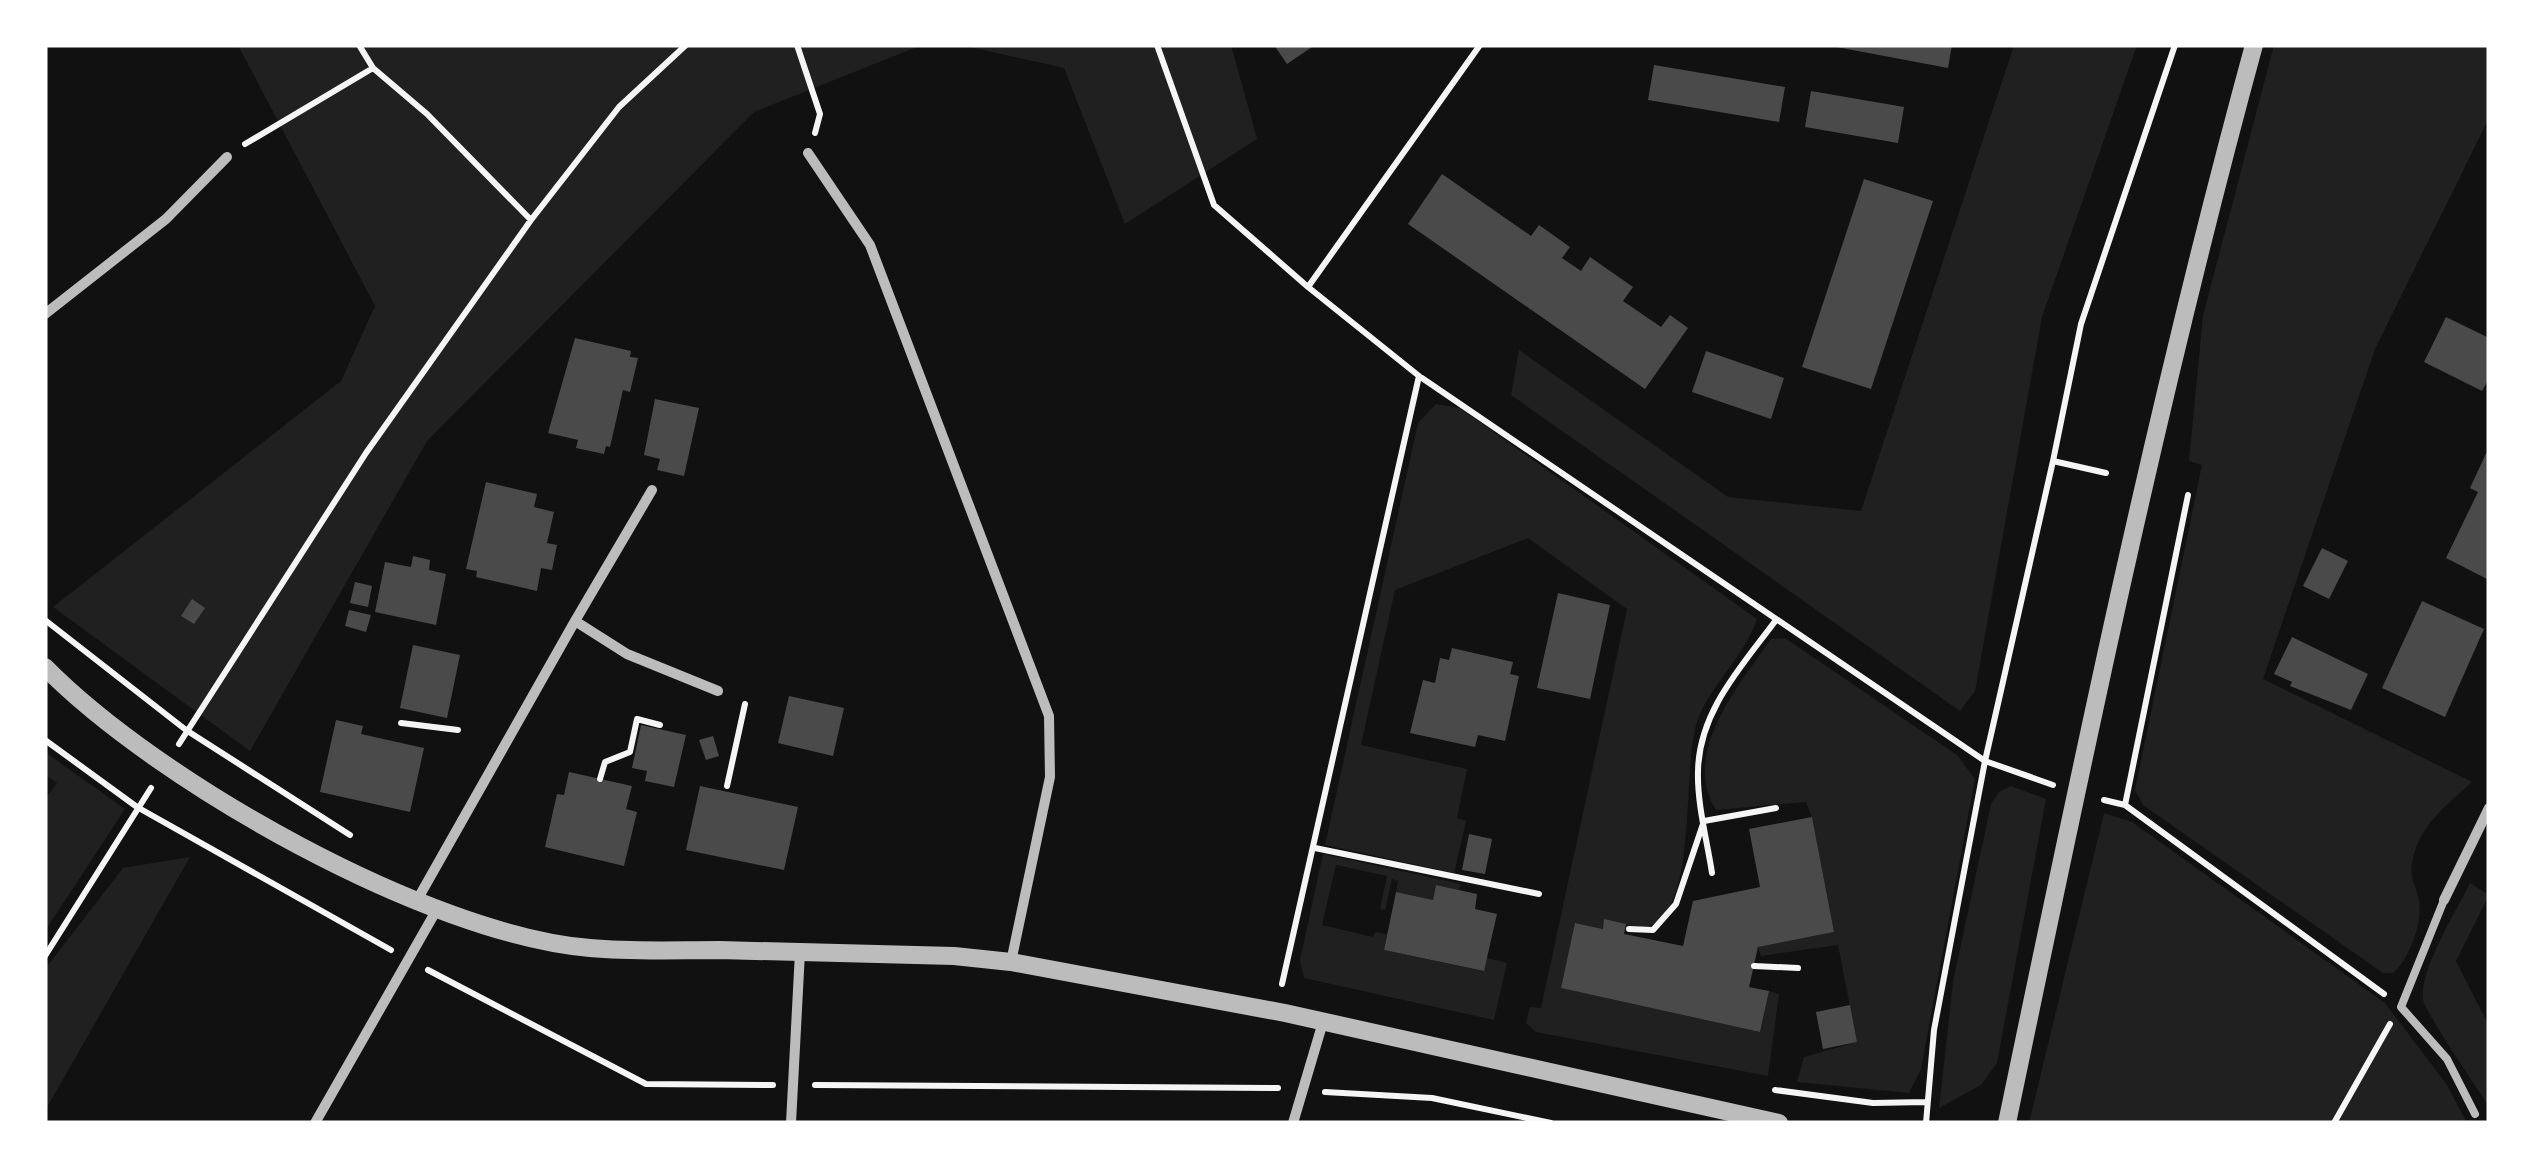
<svg xmlns="http://www.w3.org/2000/svg" width="2534" height="1168" font-family="Raleway,sans-serif">
<style>
.green{fill:#202020}
.building{fill:#4a4a4a}
.lines{fill:none;stroke-linecap:round;stroke-linejoin:round}
.path{stroke:#f5f5f5;stroke-width:6}
.service{stroke:#bcbcbc;stroke-width:8}
.minor{stroke:#bcbcbc;stroke-width:10}
.tertiary{stroke:#bcbcbc;stroke-width:18}
</style>
<rect width="100%" height="100%" fill="#111"/>
<path class="green" d="M238,45H922L754,112L427,441L250,751L53,607L341,381L375,306Z
M961,45H1231L1257,139L1125,224L1064,68Z
M2014,45H2137L2042,317L1975,691L1960,711L1511,395L1519,350L1728,497L1861,511Z
M2274,45H2489V118L2375,349L2263,679L2472,782C2445,807 2419,825 2412,863C2409,877 2417,888 2419,901C2423,922 2409,960 2393,973H2383L2143,805L2135,790L2202,465L2189,461L2203,316Z
M1436,404L1460,408L1757,619C1745,656 1712,683 1698,719C1681,763 1699,907 1651,925C1637,930 1618,922 1605,920L1603,929L1576,923L1561,988L1760,1032L1769,991L1779,994L1768,1076L1536,1032L1526,1023L1530,1007L1541,1008L1627,609L1528,538L1395,590L1361,745L1467,769L1457,818L1466,821L1454,873L1325,845L1418,423Z
M1785,638L1957,755L1975,779L1921,1069L1909,1093L1797,1082L1804,1057L1857,1042L1838,945L1761,956L1758,947L1834,932L1812,818L1806,802L1716,810C1680,753 1740,684 1771,639Z
M45,752L125,809L45,931V799L57,783L45,775Z
M2011,786L2046,799L1997,1063L1981,1085L1939,1108L1953,982L1991,804L1999,792Z
M2104,813L2132,822L2385,1003L2447,1085L2467,1123H2029Z
M1323,854L1461,884L1459,890L1436,885L1433,900L1396,892L1398,881L1392,879L1385,910L1380,909L1387,876L1336,865L1322,925L1373,937L1375,932L1387,934L1384,950L1483,971L1487,958L1507,963L1494,1020L1304,978L1300,960Z
M190,857L45,1111V969L123,868Z
M2470,883L2489,895L2456,961L2489,1026V1107C2478,1089 2424,1011 2423,999C2419,970 2457,910 2470,883Z"/>
<path class="building" d="M1274,45H1315L1287,64Z
M1826,45H1952L1948,68Z
M1654,65L1785,87L1779,122L1648,100Z
M1811,91L1904,107L1898,143L1805,127Z
M1442,174L1531,236L1539,225L1570,247L1562,258L1581,271L1590,257L1633,287L1623,301L1661,327L1670,315L1688,328L1645,389L1408,224Z
M1864,179L1933,201L1871,389L1802,367Z
M2446,317L2489,338V378L2482,391L2424,362Z
M575,338L631,351L630,357L638,358L630,392L623,390L610,447L606,446L604,454L576,448L578,440L548,433Z
M1706,351L1784,378L1771,419L1692,392Z
M655,399L699,408L684,476L657,470L660,459L644,455Z
M2489,447V580L2446,558L2478,492L2470,488Z
M486,482L537,494L534,507L554,512L547,543L557,545L552,570L541,568L537,591L476,577L477,571L466,569Z
M2322,548L2348,561L2329,599L2303,586Z
M413,556L430,560L429,570L446,574L436,625L375,612L385,562L411,567Z
M355,582L372,586L368,607L350,603Z
M1558,593L1610,605L1590,699L1537,688Z
M192,599L205,608L194,624L181,616Z
M2422,601L2484,629L2445,717L2382,688Z
M349,610L371,615L366,632L345,626Z
M2292,637L2368,674L2351,710L2290,686L2292,682L2274,674Z
M413,645L460,655L447,718L400,708Z
M1452,648L1513,662L1510,674L1519,676L1505,741L1478,735L1475,747L1410,733L1423,680L1435,683L1440,658L1449,660Z
M789,696L844,708L833,756L778,743Z
M336,720L363,726L361,734L424,748L410,812L320,792Z
M641,725L686,735L674,787L645,781L647,771L632,768Z
M713,736L719,756L706,760L699,740Z
M569,772L632,786L626,809L637,812L624,866L545,847L557,794L564,795Z
M700,786L798,807L784,870L686,850Z
M1812,817L1834,932L1758,947L1749,987L1769,991L1760,1032L1561,988L1575,923L1603,929L1604,919L1626,924L1624,934L1683,946L1693,901L1760,887L1749,829Z
M1469,834L1492,839L1485,874L1462,870Z
M1436,885L1477,894L1475,909L1497,914L1484,971L1384,950L1396,892L1433,900Z
M1850,1005L1857,1042L1823,1049L1816,1012Z"/>
<g class="lines">
<path class="path" d="M359,45L373,68L427,114L531,220
M797,45L820,114L815,133
M1157,45L1214,205L1308,287L1419,376L1985,761L2053,461L2106,473
M245,144L373,68
M1308,287L1480,45
M2053,461L2081,324L2175,45
M45,620L186,730L350,835
M401,723L458,730
M45,740L137,807L391,950
M179,744L366,453L531,220L619,107L686,45
M600,779L605,762L630,752L637,719L660,725
M727,786L745,704
M2104,800L2125,805L2384,994
M2125,805L2188,495
M1315,848L1539,894
M1712,873C1707,840 1697,804 1698,771C1699,711 1742,666 1776,620
M1629,929L1653,930L1676,904L1704,821L1776,808
M45,956L151,788
M1754,966L1798,968
M428,970L646,1084L773,1085
M1282,984L1419,376
M815,1085L1278,1088
M1775,1090L1873,1103L1926,1102
M1325,1092L1432,1098L1551,1123
M1926,1123L1934,1030L1985,761L2053,785
M2334,1123L2390,1024"/>
<path class="service" d="M2444,900L2401,1007L2447,1059L2475,1114"/>
<path class="minor" d="M808,153L870,245L1049,716L1050,777L1011,962
M45,314L166,219L227,157
M575,621L652,490
M2444,900L2489,808
M416,902L575,621L627,654L718,691
M315,1123L436,911
M791,1123L800,952
M1293,1123L1323,1022"/>
<path class="tertiary" d="M45,667C158,782 429,935 590,948C633,952 676,950 719,950C798,952 876,954 954,956L1011,962L1285,1013L1779,1123
M2007,1123C2082,762 2157,400 2254,45"/>
</g>
<rect width="2534" height="1168" fill="none" stroke="#ffffff" stroke-width="95"/>
</svg>
